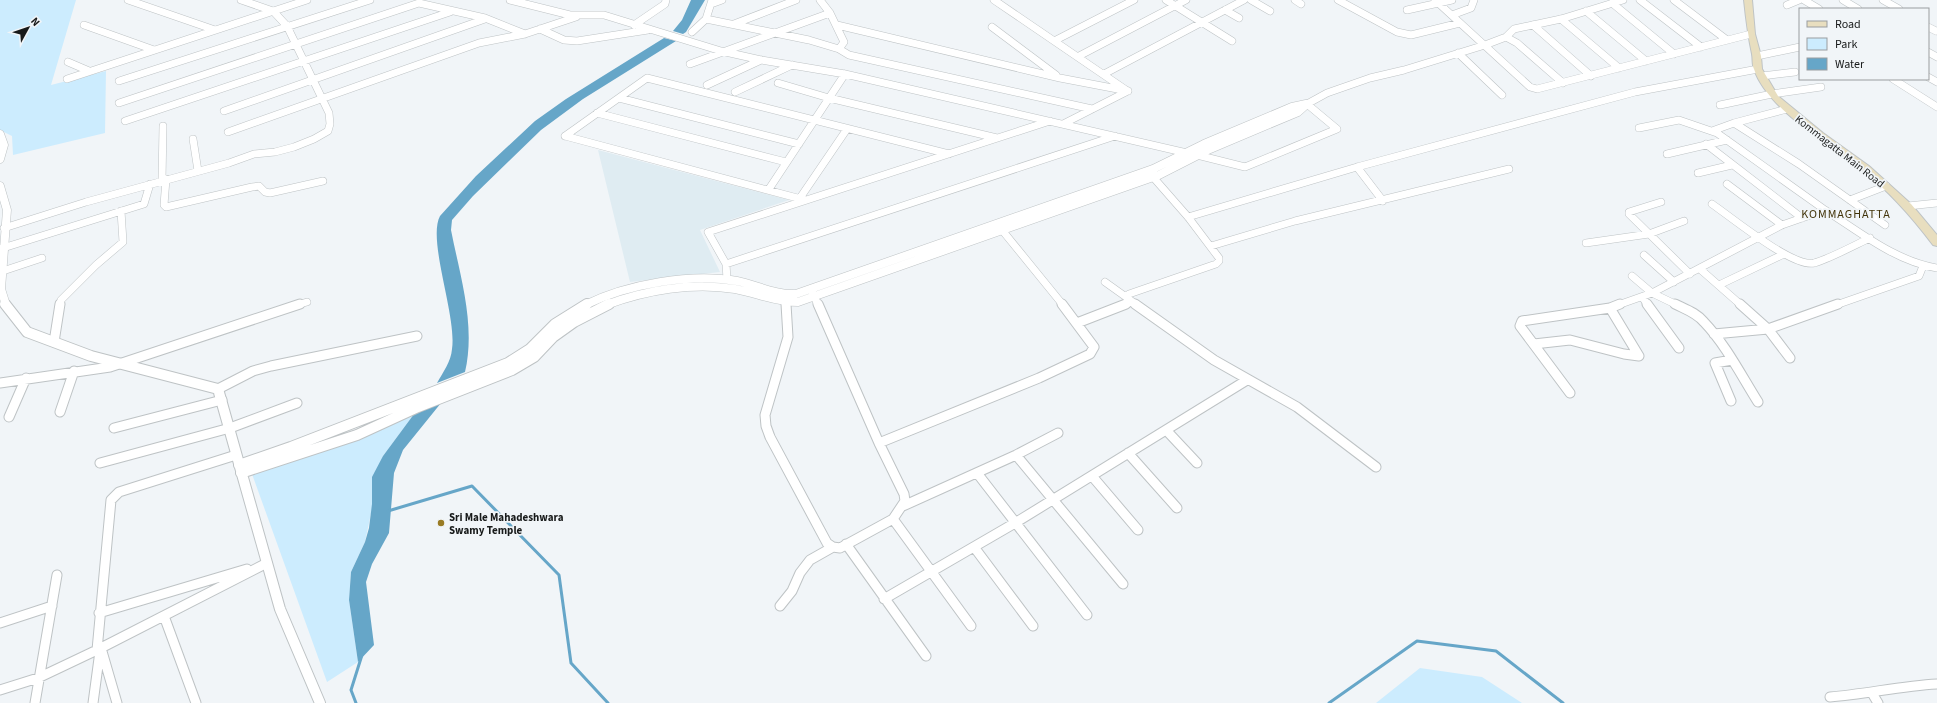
<svg xmlns="http://www.w3.org/2000/svg" width="1937" height="703" font-family="'Source Sans 3',sans-serif">
<style>
.built{fill:#dfecf2}
.green{fill:#ccecfe}
.water{fill:#66a6c8}
.lines{fill:none;stroke-linecap:round;stroke-linejoin:round}
.stream{stroke:#66a6c8;stroke-width:3}
.minor-far1-casing{stroke:#bec3c5;stroke-width:8}
.minor-casing{stroke:#bec3c5;stroke-width:11}
.tertiary-far1-casing{stroke:#bec3c5;stroke-width:9}
.tertiary-casing{stroke:#bec3c5;stroke-width:12}
.secondary-casing{stroke:#bec3c5;stroke-width:2}
.minor-far1{stroke:#fff;stroke-width:7}
.minor{stroke:#fff;stroke-width:9}
.tertiary-far1{stroke:#fff;stroke-width:8}
.tertiary{stroke:#fff;stroke-width:10}
.secondary{fill:#e8debf;fill-rule:evenodd}
.poi-dot{fill:#997b24;stroke:#f1f5f8;stroke-width:1.5}
.labels{text-anchor:middle;stroke-width:3.5;stroke-linejoin:round;paint-order:stroke}
.street-label{font-size:11px;fill:#181a1a;stroke:#f1f5f8}
.poi-label{font-size:11px;font-weight:bold;fill:#181a1a;stroke:#f1f5f8;text-anchor:start}
.neighbourhood-label{font-size:12px;letter-spacing:1px;fill:#413309;stroke:#f1f5f8}
</style>
<rect width="100%" height="100%" fill="#f1f5f8"/>
<path class="built" d="M598,150L789,200L700,230L720,272L630,282Z"/>
<path class="green" d="M0,0H76L51,85L106,71L105,133L13,155L12,136L0,130Z
M417,410L383,456L365,542L351,572L349,600L358,662L327,682L252,474Z
M1420,668L1482,677L1522,703H1376Z"/>
<path class="water" d="M691,0H705L686,32L683,34L673,31L682,20Z
M664,38L676,41L583,99L541,130L473,196L452,220L451,230C460,276 476,325 465,372L437,383C443,372 451,362 452,349C457,316 427,240 440,216L476,176L535,121L566,99Z
M441,403L403,450L394,473L389,533L372,564L366,582L374,645L358,662L349,600L351,572L365,542L369,528L372,504V477L383,456L417,410Z"/>
<g class="lines">
<path class="stream" d="M388,511L472,486L559,575L571,663L608,703
M356,703L351,690L362,655
M1329,703L1417,641L1496,651L1563,703"/>
<defs>
<path id="minor-far1" d="M128,0L215,30
M510,0L570,15H604L721,51L761,60L845,74L1187,153
M820,0L830,13L844,42L839,49
M994,0L1126,90
M1166,0L1232,41
M1251,0L1270,11
M1295,0L1301,4
M1338,0L1397,32L1411,35L1460,23
M1435,0L1530,87L1537,89L1751,34
M1640,0L1701,47
M1674,0L1727,40
M1804,0L1819,9
M1843,0L1858,9
M1883,0L1899,9
M1612,3L1674,54
M711,4L722,0
M1787,5L1799,0
M1225,10L1239,18
M1407,10L1452,0
M1586,11L1646,61
M1452,15L1471,8L1474,0
M706,19L809,40L839,49L849,55L1092,109
M1561,19L1619,68
M734,24L796,0
M84,25L154,50
M634,25L665,4L666,0
M837,25L1060,78L1128,91
M1533,25L1591,76
M992,27L1056,75
M1928,27L1936,31
M540,29L564,40L577,41L648,30
M692,32L706,19L712,0
M1506,37L1517,43L1563,83
M1056,40L1134,0
M1928,52L1937,57
M1458,53L1502,95
M1079,56L1186,0
M1757,56L1800,47
M68,62L89,71
M690,64L830,13
M1104,74L1244,0
M1762,76L1795,72
M1928,77L1937,82
M67,79L307,0
M1893,79L1937,107
M119,81L370,0
M778,83L829,98L997,138
M707,85L761,60
M735,92L792,65
M619,98L799,144
M119,103L419,3L485,18L525,34
M1720,105L1772,94L1821,87
M1787,109L1734,123L1799,164L1885,225
M224,111L485,19
M597,113L786,162
M125,121L450,12
M1063,124L1128,91
M1639,128L1679,120L1717,133L1825,210
M1712,131L1734,123
M228,132L479,43L525,34L576,17
M565,136L647,78L949,154
M565,136L805,200
M193,139L198,171
M1706,144L1802,218
M1667,154L1727,140
M1197,155L1245,167L1337,129L1307,104L1327,93L1370,78L1404,70L1485,45L1506,37L1514,29L1561,19L1623,0
M1357,167L1383,201
M1698,173L1732,165
M166,179L164,205L166,207L252,187L259,186L265,192L270,193L323,181
M162,180L163,126
M1727,184L1782,225
M769,189L845,74
M800,198L847,129
M1850,200L1886,186
M1661,202L1629,212V214L1690,274
M1712,204C1731,217 1793,268 1814,263C1829,259 1855,245 1870,238
M1908,206L1937,203
M1188,217L1357,167L1635,92L1758,69
M4,228L86,202L229,163L254,154L275,152L294,147L314,139L328,131L330,124L329,113L287,26L273,11L241,0
M1002,230L1063,305
M1586,243L1649,234L1684,221
M1211,246L1295,221L1509,169
M0,249L144,204L150,184
M1644,255L1674,282
M726,264L1115,136
M1700,269L1741,305
M0,272L42,258
M1632,276L1652,293L1677,305
M727,279L726,264L708,232L1050,121
M1105,282L1126,297
M1719,285L1784,254
M811,289L818,305
M1642,297L1648,305
M786,302V305
M60,305L61,300L96,265L123,242L121,211
M297,305L307,302
M1123,305L1132,302
M1137,305L1126,297L1129,294L1216,264L1219,261V258L1188,217L1153,177
M1618,305L1652,293L1782,225L1825,210C1860,232 1895,261 1937,268
M1836,305L1919,276L1923,266"/>
<path id="minor" d="M786,304L788,337L765,415L766,426L770,437L827,543L833,547L840,548L893,519L905,501L904,494L879,443L818,304
M1135,304L1214,360L1297,407L1376,467
M1647,304L1679,348
M1675,304C1685,309 1697,313 1704,322C1726,345 1741,375 1758,402
M1740,304L1768,329L1790,358
M1610,308L1639,356
M1077,323L1126,304
M1714,334L1768,329L1838,304
M54,342L60,304
M1534,344L1570,340L1624,354L1639,356
M0,383L110,367L300,304
M218,389L253,371L271,366L417,336
M1570,393L1520,326L1522,321L1610,308L1620,304
M1731,401L1715,363L1732,360
M60,412L74,371
M9,417L26,378
M114,428L222,400
M1166,430L1197,463
M879,443L1039,378L1090,354L1094,347L1062,304
M1128,453L1177,508
M1016,455L1123,584
M100,463L230,428L297,403
M977,473L1087,615
M1092,476L1138,530
M903,506L1016,455L1058,433
M893,519L971,626
M846,544L926,656
M974,547L1033,626
M884,599L1015,523L1247,380
M780,606L792,591L800,573L810,560L833,547
M99,613L247,569
M164,616L196,703
M0,623L52,606
M101,648L117,703
M97,650L111,500L119,492L236,455
M0,690L38,678L97,650L267,563
M1872,693L1878,703
M1830,697C1866,694 1901,686 1937,684
M35,703L57,575
M93,703L100,651"/>
<path id="tertiary-far1" d="M0,134L4,145L0,159
M0,186L7,210L1,289L6,305
M585,305C627,284 691,273 737,281C757,285 775,295 796,294L1153,169L1204,144L1292,107L1306,104
M606,305C646,290 693,282 735,289C757,293 776,302 798,302L1159,175L1210,149L1298,112L1307,104"/>
<path id="tertiary" d="M5,304L27,332L91,356L218,389L280,609L320,703
M239,465L291,447L508,363L530,349L555,324L587,304
M241,473L357,435L418,407L512,370L534,357L553,337L574,322L609,304"/>
<path id="secondary" d="M1744,0H1752L1755,34L1761,56L1762,69L1778,96L1823,133L1869,166L1911,204L1937,235V246L1933,245C1912,217 1889,191 1862,170C1829,144 1767,109 1754,69C1752,65 1753,59 1752,54C1748,36 1746,19 1744,0Z"/>
</defs>
<use href="#minor-far1" class="minor-far1-casing"/>
<use href="#minor" class="minor-casing"/>
<use href="#tertiary-far1" class="tertiary-far1-casing"/>
<use href="#tertiary" class="tertiary-casing"/>
<use href="#secondary" class="secondary-casing"/>
<use href="#minor-far1" class="minor-far1"/>
<use href="#minor" class="minor"/>
<use href="#tertiary-far1" class="tertiary-far1"/>
<use href="#tertiary" class="tertiary"/>
<use href="#secondary" class="secondary"/>
</g>
<circle class="poi-dot" cx="441" cy="523" r="4"/>
<g class="labels">
<g class="street-label">
<text transform="translate(1840 151) rotate(38)" y="4">Kommagatta Main Road</text>
</g>
<g class="poi-label">
<text x="449" y="521">Sri Male Mahadeshwara<tspan x="449" dy="13">Swamy Temple</tspan></text>
</g>
<g class="neighbourhood-label">
<text x="1846" y="218">KOMMAGHATTA</text>
</g>
</g>
<rect x="1799" y="8" width="130" height="72" fill="#f1f5f8" stroke="#9a9d9f"/>
<rect x="1807" y="21" width="20" height="6" fill="#e8debf" stroke="#9a9d9f"/>
<text x="1835" y="28" font-size="12" fill="#181a1a">Road</text>
<rect x="1807" y="38" width="20" height="12" fill="#ccecfe" stroke="#9a9d9f"/>
<text x="1835" y="48" font-size="12" fill="#181a1a">Park</text>
<rect x="1807" y="58" width="20" height="12" fill="#66a6c8" stroke="#9a9d9f"/>
<text x="1835" y="68" font-size="12" fill="#181a1a">Water</text>
<g transform="translate(28 28) rotate(50)" stroke="#f1f5f8" stroke-width="3" paint-order="stroke">
<path d="M0-3L7 15L0 10L-7 15Z" fill="#181a1a"/>
<text y="-6" font-size="11" font-weight="bold" text-anchor="middle" fill="#181a1a">N</text>
</g>
</svg>
